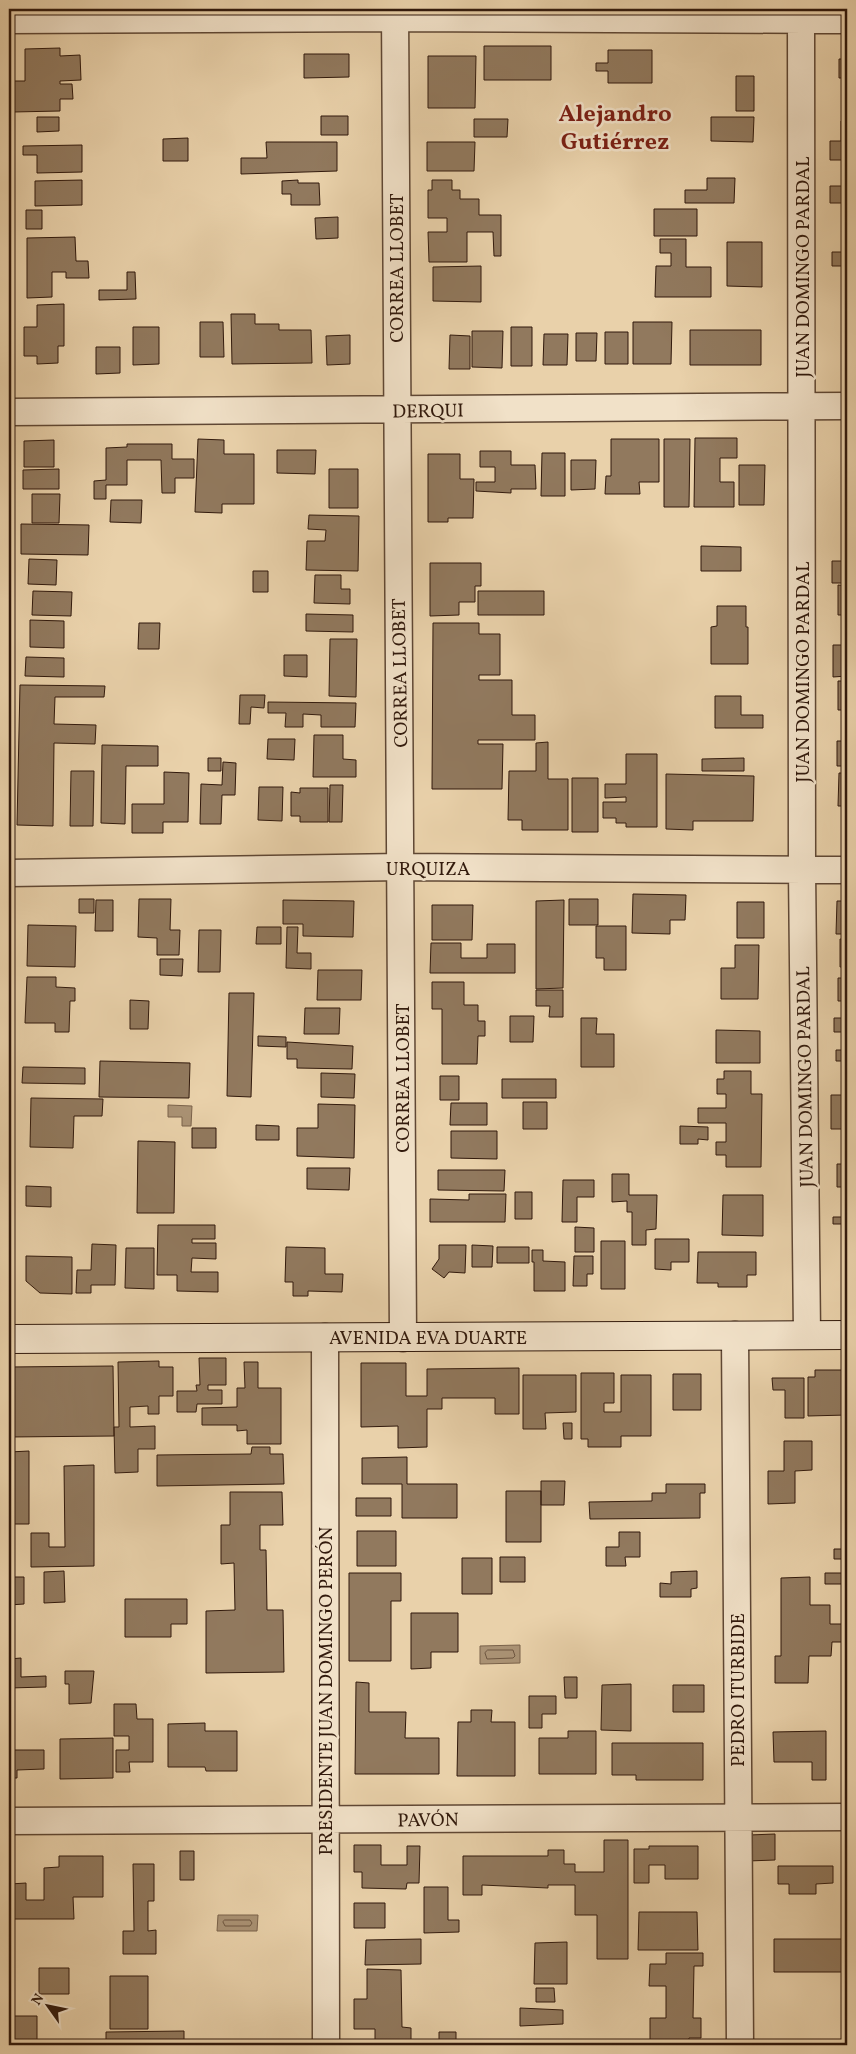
<svg xmlns="http://www.w3.org/2000/svg" width="856" height="2054" font-family="Vollkorn,serif">
<style>
.water{fill:#aa9274;stroke:#7a624a}
.lines{fill:none;stroke-linecap:round;stroke-linejoin:round}
.shore{stroke:#6e5640;stroke-width:1}
.building{fill:#91795e;stroke:#31190c}
.minor-casing{stroke:#5f4734;stroke-width:29}
.secondary-casing{stroke:#31190c;stroke-width:30}
.minor{stroke:#f1e1c8;stroke-width:26}
.secondary{stroke:#f1e1c8;stroke-width:28}
.labels{text-anchor:middle;stroke-width:5;stroke-linejoin:round;paint-order:stroke}
.street-label{font-size:19px;fill:#31190c;stroke:#f1e1c8}
.district-label{font-size:24px;font-weight:bold;fill:#7a1f14;stroke:#f1e1c8}
</style>
<rect width="100%" height="100%" fill="#e9d1aa"/>
<filter id="stains"><feTurbulence type="fractalNoise" baseFrequency=".004" numOctaves="4"/><feColorMatrix values="0 0 0 0 .2 0 0 0 0 .09 0 0 0 0 .02 0 0 0 .5 -.17"/></filter>
<radialGradient id="worn" r=".72"><stop offset=".6" stop-color="#630" stop-opacity="0"/><stop offset="1" stop-color="#630" stop-opacity=".3"/></radialGradient>
<path class="water" d="M168,1105L192,1106L191,1126H182V1117H168Z
M520,1645V1663L480,1664V1646Z
M218,1915H258L257,1931H217Z"/>
<g class="lines">
<path class="shore" d="M488,1650H513L515,1656L513,1658L487,1659L485,1653Z
M225,1920H250L252,1923L250,1926H225L223,1922Z"/>
</g>
<path class="building" d="M484,46H551V80H484Z
M60,48V56L80,55L81,80L60,81V84H72L73,99H60V111L13,112L12,81H25V49Z
M608,50H652V83H608V71H596V63H608Z
M304,54H349V77L304,78Z
M428,56H476L475,108H428Z
M839,59H847V78H839Z
M736,76H754V111H736Z
M844,94H847V108H844Z
M321,116H348V135H321Z
M37,117H59V131L37,132Z
M711,117H754L753,142L711,141Z
M474,119H508L507,137H474Z
M841,121H847V160H830V141H841Z
M188,138V161H163V139Z
M266,142H337V171L241,174V158H267Z
M427,142H475L474,171H427Z
M82,145V172L37,173V155H23V146Z
M707,178H735L734,203H685V190H707Z
M82,180V205L35,206V181Z
M298,180V183H319L320,205H291V194H282V181Z
M432,180H452V190H460V199H479V215H501V256H494L493,232H467V262H429L428,232H447V218H428V190H432Z
M830,186H847V203H830Z
M654,209H697V236H654Z
M26,210H42V229H26Z
M338,217V238L316,239L315,218Z
M75,237L76,261H88L89,278H66V272H52V297L27,298V238Z
M660,239H686V267H711V297H655L656,266H671V253H660Z
M727,242H762V287L727,286Z
M832,252H847V266H832Z
M481,266V302L433,301V267Z
M127,272H135L136,299L99,300V290H127Z
M64,304V346H58V363L37,364V356H24V327H37V305Z
M231,314H255V324H279V330H311L312,363L232,364Z
M200,322H223L224,357H200Z
M633,322H672L671,364H633Z
M133,327H159V364L133,365Z
M511,327H532V366H511Z
M690,330H761V365H690Z
M472,331H503L502,368L472,367Z
M605,332H628V364H605Z
M576,333H597L596,361H576Z
M544,334H568L567,365H543Z
M350,335V364L327,365L326,336Z
M450,335L470,336V369H449Z
M96,347H120V373L96,374Z
M695,438H737V458H720V482H734V507H694Z
M198,439L224,440V454H254V504H222V513L195,512Z
M611,439H659V482H639L640,494H605L606,476H611Z
M664,439H690L689,507H664Z
M54,440V467H24V441Z
M127,444H172V459H194V478H175V493H162L161,460H127V485H106V499H94V481L106,480V448L127,447Z
M277,450H316L315,474L277,473Z
M480,451H511V465H535L536,489H511V493L476,491V482H495V467H480Z
M542,453H565V496H541Z
M428,454H460V479H474L473,518H448V522H428Z
M571,460H596L595,489L571,490Z
M739,465H765L764,505H739Z
M59,469V489H23V470Z
M329,469H358V508H329Z
M32,494H60L59,523H32Z
M111,500H142L141,523L110,522Z
M309,515L359,516L358,571L306,570L307,541H325L326,530L308,529Z
M21,524L89,525L88,555L21,554Z
M701,546L741,547V571H701Z
M29,559L57,560L56,585L28,584Z
M832,561H847V583H832Z
M430,563H481V586H475V602H459V615L430,616Z
M253,571H268V592H253Z
M315,575H341V589H350V604L314,603Z
M838,585L847,586V615H838Z
M33,591L72,592L71,616L32,615Z
M478,591H544V615H478Z
M717,606H746V627H748V664H711V627L717,626Z
M306,614L353,615V632L306,631Z
M30,620L64,621V648L30,647Z
M843,622H847V676L833,677V645H842Z
M139,623H160L159,649H138Z
M433,623H479V634H500V675H479V680H512V715H535V740H478V744H503L502,789H432Z
M330,639H357L356,697L329,696Z
M284,655H307V677L284,676Z
M26,657L64,658V677L25,676Z
M838,681H847V710H838Z
M20,685L105,686L104,697H55L54,724L96,725L95,744L54,743L53,826L17,825Z
M240,695H265L264,708L251,707L250,724H239Z
M715,696H741V715H763V728H715Z
M268,702L356,703L355,727H321V715L303,714V727H285L286,713H268Z
M314,735H343V759L356,760V777H313Z
M268,739H295L294,760L267,759Z
M837,741H847V766H837Z
M548,742V779H568V830H522V820H508L509,771H536V743Z
M102,745L158,746V766H126L125,824L101,823Z
M626,754H657V827H626V823H616V818H603V802H626V797L605,798V784H626Z
M208,758H221V771H208Z
M744,758V771H702V759Z
M223,762L236,763L235,795H222L221,824H200L201,784L222,785Z
M71,771H94L93,826H70Z
M164,772L189,773L188,822H163V833H132V804H164Z
M839,773H847V806H838Z
M666,774L754,776L753,821H693V830L666,829Z
M572,778H598V832H572Z
M330,785H343L342,822H329Z
M259,787H283L282,821L258,820Z
M300,788H328V822H300V816H291V792L300,793Z
M633,894L686,895L685,920H670V934L632,933Z
M79,899H94V913H79Z
M139,899H171L170,930H180L179,955H157V938L138,937Z
M569,899H598V925H569Z
M96,900H113V931H95Z
M283,900L354,901L353,937L303,936V924H283Z
M564,900L563,988L536,989V901Z
M837,901H847V934H836Z
M737,902H764V938H737Z
M432,905H473L472,940H432Z
M28,925L76,926L75,967L27,966Z
M596,926H626V970H604V958H596Z
M257,927H281V944H256Z
M287,927H298L297,953H311V969L286,968Z
M199,930H221L220,972H198Z
M840,939H847V967H840Z
M431,943H461V958H487V944H515V973H430Z
M735,945H759L758,999H721V968H735Z
M160,959H183L182,976L160,975Z
M318,970H362L361,1000H317Z
M27,977H56V987L75,988V1001H70L69,1032H55V1023H25Z
M838,978H847V1001H838Z
M432,982H464V1005H478V1021H485V1036H478L477,1064H442V1009H432Z
M536,990H563V1017H549L550,1006H536Z
M229,993H254L251,1097L227,1096Z
M130,1000L149,1001L148,1029H130Z
M305,1008H340L339,1034H304Z
M510,1016H534L533,1042H510Z
M581,1018H597L596,1034H614V1067H581Z
M834,1018H847V1032H834Z
M716,1030L760,1031V1063H716Z
M258,1036L286,1037V1047L258,1046Z
M287,1042L353,1046L352,1069L297,1068V1059H287Z
M836,1050H847V1061H836Z
M100,1061L190,1063L189,1098L99,1097Z
M23,1067L85,1068V1084L22,1083Z
M724,1071H751V1094H762L761,1167H726V1155H716V1142H726V1123H698V1108H726V1094H717V1079H724Z
M321,1073L355,1074L354,1098L321,1097Z
M440,1076H459V1100H440Z
M502,1079H556V1098H502Z
M831,1095H847V1129H831Z
M31,1098L103,1099L102,1116H74L73,1148L30,1147Z
M523,1102H547V1129H523Z
M451,1103H487V1125H450Z
M318,1104L355,1105L354,1158L297,1156V1128H318Z
M256,1125L279,1126V1140H256Z
M680,1126L708,1127V1140L698,1139V1144H680Z
M192,1128H216V1148H192Z
M451,1131H497V1159L451,1158Z
M138,1141L175,1142L174,1213H137Z
M837,1164H847V1187H837Z
M307,1168H350L349,1190L307,1189Z
M438,1170H505L504,1191L438,1190Z
M612,1174H629V1195H657L656,1229L646,1230V1245H632V1212H627V1201L612,1202Z
M563,1180H594V1197H577V1222H562Z
M26,1186L51,1187V1207L26,1206Z
M515,1192H532V1219H515Z
M469,1194H506L505,1222H430V1199L469,1200Z
M844,1194H847V1234H844V1224H833V1217H844Z
M723,1195H763V1236L722,1235Z
M158,1225H215V1239H192V1243H216V1259L192,1258L191,1272H218V1292L177,1291V1275H157Z
M575,1227L594,1228V1252H575Z
M655,1239H689V1262H671V1270L655,1269Z
M601,1241H625V1289H601Z
M92,1244L116,1245L115,1285H91V1293H76L77,1270H91Z
M439,1245H466L465,1273L449,1272L444,1278L432,1269L439,1259Z
M472,1245L493,1246L492,1267H472Z
M286,1247L325,1248V1274H343L342,1292L308,1291V1296H293V1282H285Z
M497,1247H529V1263H497Z
M126,1248H154V1289L125,1288Z
M532,1250H543V1261L565,1262V1291H534V1262H532Z
M698,1252H756V1275H747V1287H718V1283H697Z
M26,1256L72,1257V1294L40,1293L26,1281Z
M574,1256H593V1274H587V1286H573Z
M199,1358H226V1385H208V1390H222V1404H197L196,1412H177V1391H197L196,1385H200Z
M159,1361V1367H173V1396H159V1414H148V1406L130,1407V1427L155,1426V1449H138V1472L115,1473L114,1427H119L118,1362Z
M244,1362H258V1388H281V1444H247V1430L237,1431V1425H202V1408L237,1407V1388H245Z
M361,1363H406V1396H427V1369L519,1368V1414H495V1398H442V1409H427V1447L398,1448V1426L361,1427Z
M113,1366L114,1436L9,1437V1367Z
M815,1370H843V1377H847V1415L808,1416V1377H815Z
M581,1373H614V1403H604V1412H621V1375H651V1436H621V1447H588V1439H581Z
M673,1374H701V1410H673Z
M523,1375H576V1412L545,1413L546,1429H523Z
M772,1378H804V1418H785V1390H773Z
M563,1423H572V1439H564Z
M784,1441H812V1470L795,1471V1503L768,1504V1471H784Z
M252,1447H270V1454H283L284,1484L157,1486V1455L251,1454Z
M29,1451V1524H9V1452Z
M407,1457V1484H457V1518H402V1484H362V1458Z
M94,1465V1566L31,1567V1533H49V1547H65L64,1466Z
M541,1481H565L564,1505H541Z
M666,1484H705V1493H700V1518L590,1519L589,1502L652,1501V1493H666Z
M506,1491H541V1542H506Z
M230,1492H282L283,1525H260V1550H266L267,1610H283L284,1672L206,1673V1611L235,1610L234,1563L221,1564V1525H230Z
M356,1498H391V1516H356Z
M357,1531H396V1566H357Z
M619,1532H640V1557H625L626,1566H606V1547H619Z
M834,1549H847V1559H834Z
M500,1557H525V1582H500Z
M462,1558H492V1594H462Z
M64,1571L65,1602L44,1603V1572Z
M697,1571V1588L691,1589V1597H660V1583L671,1584V1572Z
M349,1573H401V1601H391V1661H349Z
M825,1573H842V1584H825Z
M9,1577H24V1604L9,1605Z
M810,1577V1605H830V1624H847V1642H832L831,1656H809L808,1683H775V1656H781V1578Z
M125,1599H187V1624H171V1637H125Z
M411,1613H458V1652H431V1668L411,1669Z
M21,1658V1677L46,1676V1687L9,1688V1659Z
M65,1671H94L91,1703L69,1704V1684H65Z
M564,1677H577V1698H565Z
M356,1682L369,1683V1712H406L405,1738H439V1774H355Z
M631,1684V1731L601,1730L602,1685Z
M673,1685H704V1712H673Z
M529,1696H556V1714H542V1728H529Z
M114,1704H136L137,1719H153V1762H129L130,1772H116V1750H129V1736H114Z
M471,1710H492L491,1722H515V1776H457L458,1722H471Z
M205,1723V1731H237V1771H206L205,1767H168V1724Z
M568,1731H596V1774H539V1738H568Z
M826,1731V1780H812V1762H774L773,1732Z
M113,1738V1778L60,1779V1739Z
M612,1743H703V1780H636V1775H612Z
M9,1750H44V1769L17,1770V1778H9Z
M775,1834V1860L748,1861L749,1835Z
M604,1840H628V1959H597V1915H575V1885H548V1888L482,1885V1895H463V1856H548V1850H564V1864H575V1872H604Z
M354,1845H381V1865H407V1846H420L419,1883H407L406,1889L362,1888V1872H354Z
M649,1846H698V1879H665V1865H649V1883H634V1849H649Z
M180,1851H194V1880H180Z
M59,1856H103V1897H73L74,1919H10V1884L26,1883V1900H44V1868L59,1867Z
M133,1864H154V1901H148V1931L156,1930V1954H123V1931H134Z
M778,1866H833V1883L816,1884V1894H789V1884H778Z
M424,1887H448V1920H459V1932L424,1933Z
M354,1903H385V1928H354Z
M639,1912H697L698,1950H638Z
M421,1939V1964L365,1965L366,1940Z
M774,1939H847V1972H774Z
M567,1942V1984H534L535,1943Z
M666,1953H703V1966H694L693,2018H701V2038H689L688,2045H650V2018H666V1986H649L650,1964H666Z
M39,1968H69V1994H39Z
M367,1969L401,1970L402,2027L411,2028V2045H375V2029H354V1999H367Z
M110,1976H148V2029H110Z
M536,1988H554L555,2002H536Z
M520,2008L563,2010V2024L520,2026Z
M9,2016H37V2045H9Z
M184,2031V2045H106V2032Z
M439,2032H456V2045H439Z"/>
<g class="lines">
<defs>
<path id="minor" d="M395,9L403,1338
M801,9L802,870L807,1334
M9,20L395,18L847,20
M9,412L847,406
M9,873L401,867L847,870
M735,1335L740,2045
M325,1337L326,2045
M9,1821L847,1817"/>
<path id="secondary" d="M9,1339L847,1335"/>
</defs>
<use href="#minor" class="minor-casing"/>
<use href="#secondary" class="secondary-casing"/>
<use href="#minor" class="minor"/>
<use href="#secondary" class="secondary"/>
</g>
<g class="labels">
<g class="street-label">
<text transform="translate(802 267) rotate(-90)" y="7">JUAN DOMINGO PARDAL</text>
<text transform="translate(396 268) rotate(-90)" y="7">CORREA LLOBET</text>
<text transform="translate(428 410) rotate(-1)" y="7">DERQUI</text>
<text transform="translate(802 672) rotate(-90)" y="7">JUAN DOMINGO PARDAL</text>
<text transform="translate(399 673) rotate(-91)" y="7">CORREA LLOBET</text>
<text x="428" y="875">URQUIZA</text>
<text transform="translate(804 1077) rotate(-91)" y="7">JUAN DOMINGO PARDAL</text>
<text transform="translate(402 1078) rotate(-90)" y="7">CORREA LLOBET</text>
<text x="428" y="1344">AVENIDA EVA DUARTE</text>
<text transform="translate(737 1690) rotate(-90)" y="7">PEDRO ITURBIDE</text>
<text transform="translate(325 1691) rotate(-90)" y="7">PRESIDENTE JUAN DOMINGO PERÓN</text>
<text transform="translate(428 1819) rotate(-1)" y="7">PAVÓN</text>
</g>
<g class="district-label">
<text x="615" y="121">Alejandro<tspan x="615" dy="28">Gutiérrez</tspan></text>
</g>
</g>
<rect width="856" height="2054" fill="none" stroke="#e9d1aa" stroke-width="30"/>
<rect x="10" y="10" width="836" height="2034" fill="none" stroke="#31190c" stroke-width="2.5"/>
<rect x="15" y="15" width="826" height="2024" fill="none" stroke="#31190c"/>
<g transform="translate(48 2006) rotate(303)" stroke="#f1e1c8" stroke-width="4" paint-order="stroke">
<path d="M0-4L9 19L0 12L-9 19Z" fill="#31190c"/>
<text y="-8" font-size="14" font-weight="bold" text-anchor="middle" fill="#31190c">N</text>
</g>
<rect width="100%" height="100%" filter="url(#stains)"/>
<rect width="100%" height="100%" fill="url(#worn)"/>
</svg>
